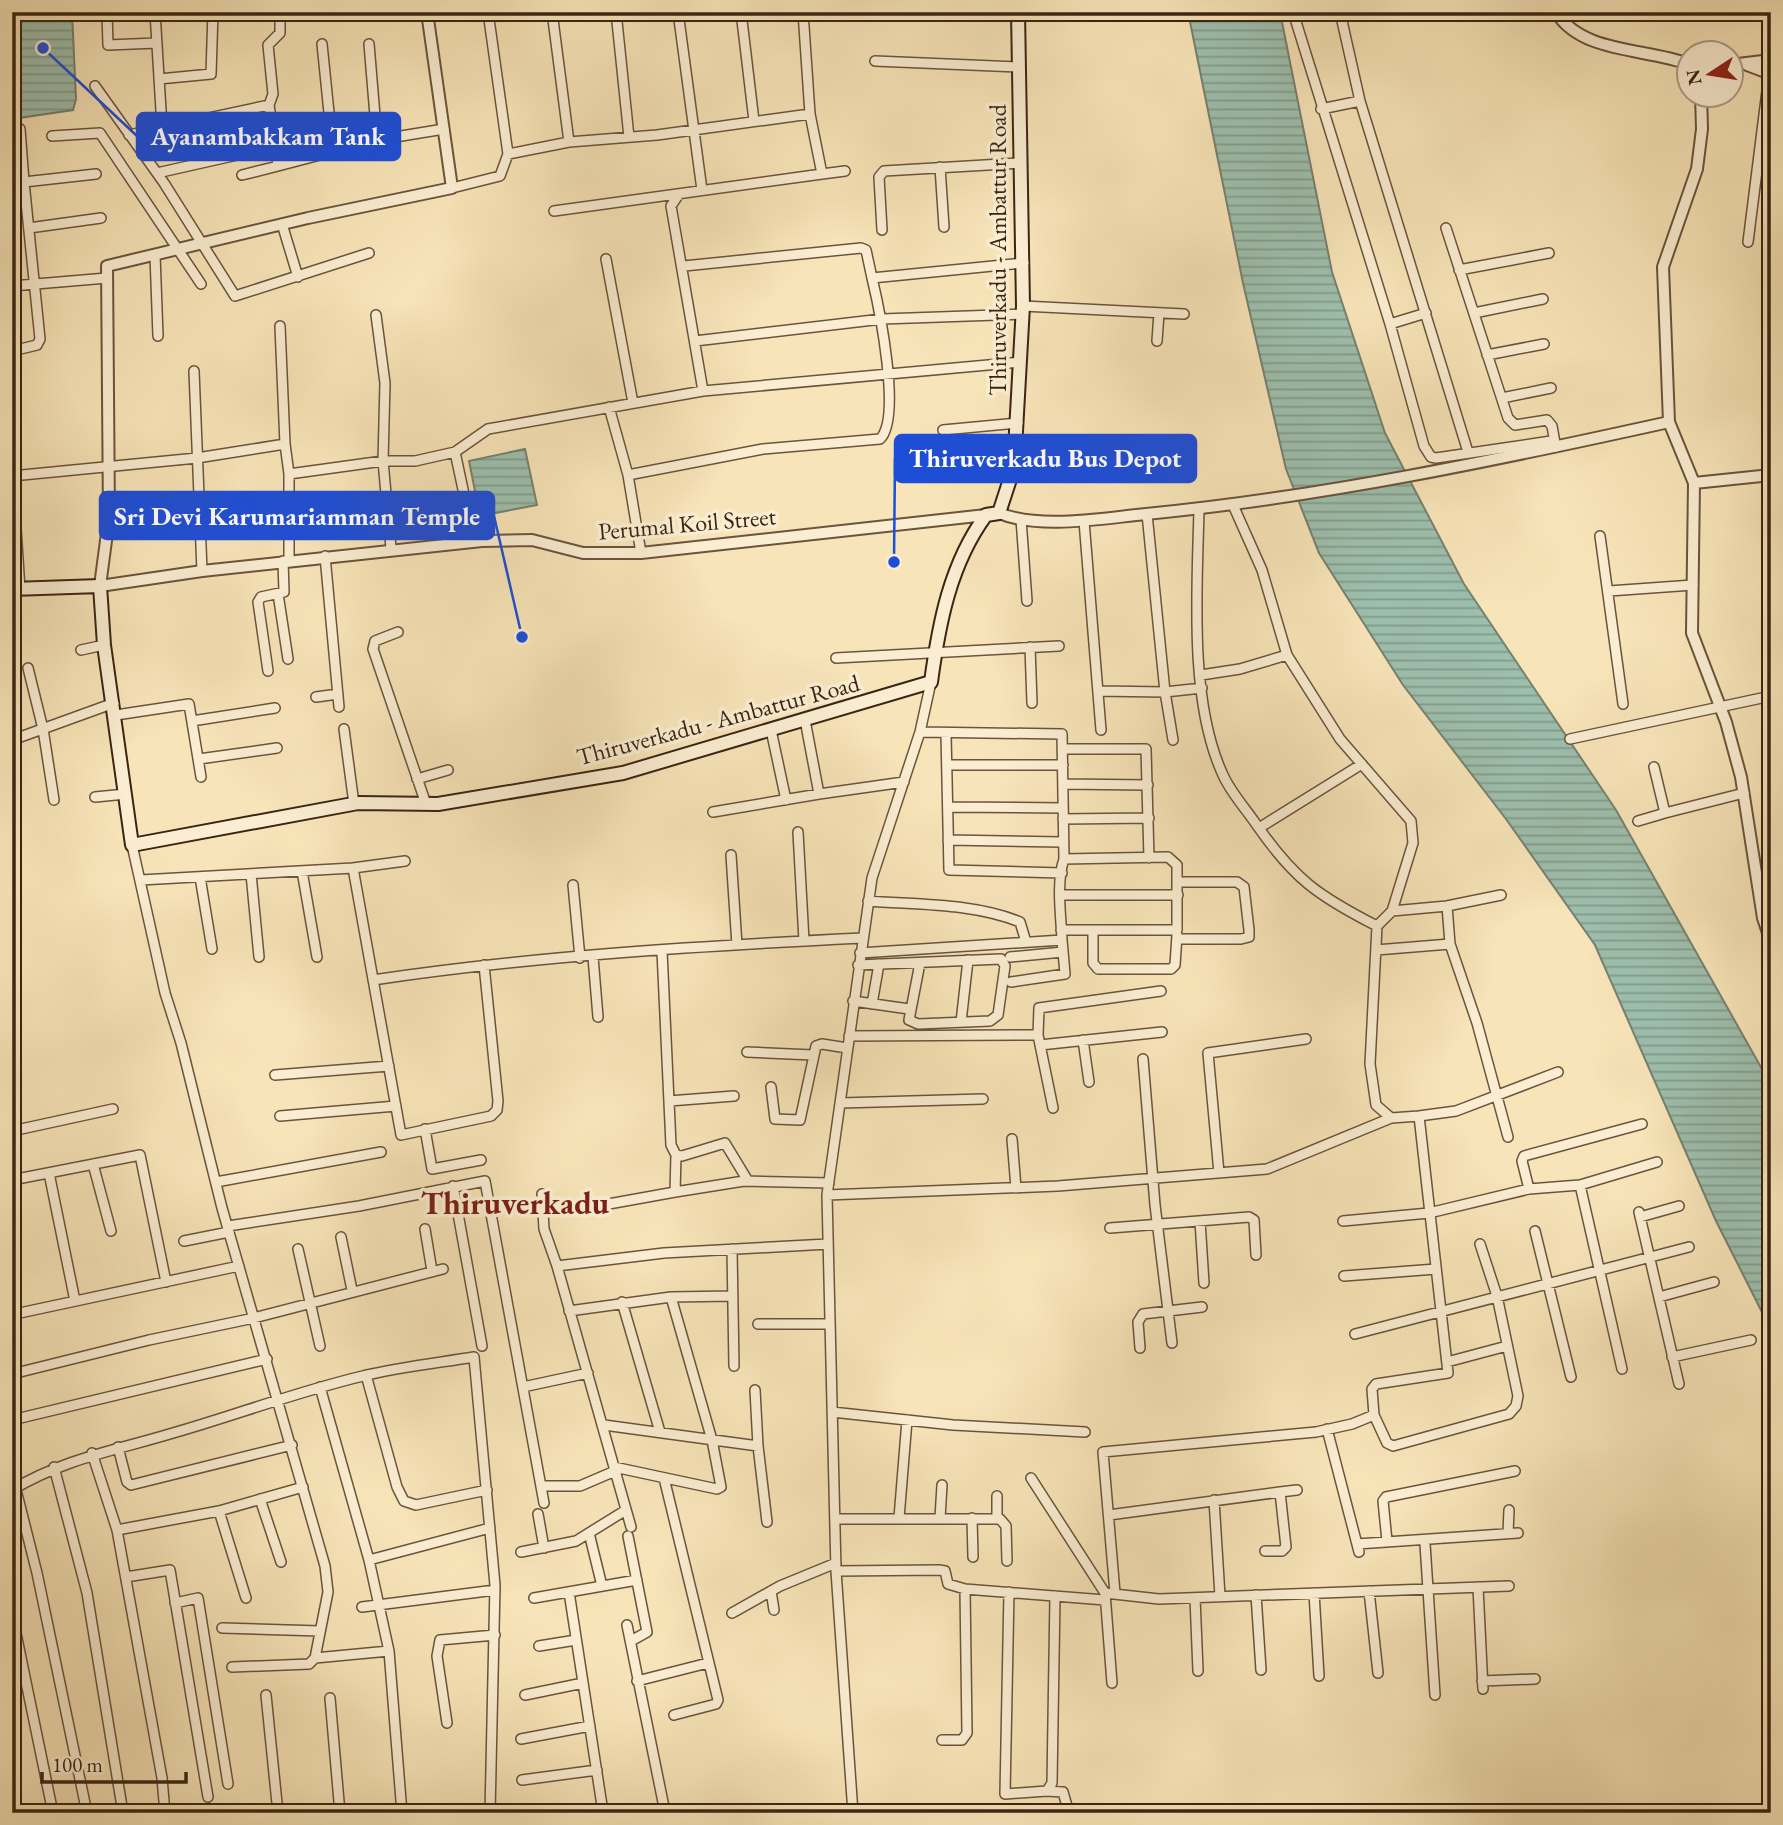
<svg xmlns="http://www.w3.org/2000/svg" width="1783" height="1825" font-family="'EB Garamond',serif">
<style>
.water{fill:url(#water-rules);stroke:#76816f;stroke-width:2}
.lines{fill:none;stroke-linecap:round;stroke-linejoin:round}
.minor-casing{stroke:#6a543c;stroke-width:12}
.tertiary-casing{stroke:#6a543c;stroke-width:14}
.secondary-casing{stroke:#3b2413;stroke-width:16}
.minor{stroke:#faedd1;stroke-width:9}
.tertiary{stroke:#faedd1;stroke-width:10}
.secondary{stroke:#faedd1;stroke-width:12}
.labels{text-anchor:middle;stroke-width:7;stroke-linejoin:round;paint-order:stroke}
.street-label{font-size:24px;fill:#3b2413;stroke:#faedd1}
.district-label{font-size:32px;font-weight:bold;fill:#7a1f14;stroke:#faedd1}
.leader{fill:none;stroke:#1d4ed8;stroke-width:2.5}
.callout-dot{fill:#1d4ed8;stroke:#faedd1;stroke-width:2.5}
.callout{fill:#1d4ed8;stroke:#1d4ed8;stroke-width:2.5}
.callout-label{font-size:26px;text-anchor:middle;font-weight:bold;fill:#fff}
</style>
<defs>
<pattern id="water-rules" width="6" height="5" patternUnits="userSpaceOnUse" patternTransform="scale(1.75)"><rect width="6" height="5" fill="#9dbfad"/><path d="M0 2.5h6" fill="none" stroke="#819b8c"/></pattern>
</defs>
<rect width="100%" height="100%" fill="#f7e4b8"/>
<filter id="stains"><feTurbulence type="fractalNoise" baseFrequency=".00286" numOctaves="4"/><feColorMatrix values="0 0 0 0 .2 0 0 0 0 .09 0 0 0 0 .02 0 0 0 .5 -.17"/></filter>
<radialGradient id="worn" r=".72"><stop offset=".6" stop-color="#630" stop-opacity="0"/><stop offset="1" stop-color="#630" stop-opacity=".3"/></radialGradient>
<path class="water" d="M12,12H72L76,99L73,110L12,119Z
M1188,12H1280L1332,272L1385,433L1464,584L1616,810L1771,1085V1330L1716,1221L1595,945L1506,819L1403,685L1319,553L1286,469L1243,283Z
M525,449L537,505L480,516L469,461Z"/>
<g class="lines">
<defs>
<path id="minor" d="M107,12L108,45L157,43
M155,12L162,127
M488,12L508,154
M552,12L569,142
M616,12L629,137
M678,12L702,190
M741,12L754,121
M803,12L810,114
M1293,12L1390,324L1424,446L1431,457L1436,458L1551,441L1556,447
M1340,12L1360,101L1468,452
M322,44L333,152
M369,44L377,140
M875,61L1019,67
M159,79L211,74L213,12
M95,86L164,183L235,296L369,253
M269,105L278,166L377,140L444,129
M1321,109L1360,101
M20,129L24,182
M129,135L269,105L273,94L268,45L280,33V12
M52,136L100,133L201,284
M940,167L944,227
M157,173L237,155
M242,175L278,166
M452,188L500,176L508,154L569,142L657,135L810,114L822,174L845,171
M679,194L671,206L703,391L1020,362
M554,211L822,174
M282,224L298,277
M29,228L101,218
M1446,228L1508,418L1515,425L1547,420L1552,426L1555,443
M882,230L879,177L884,171L1020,163
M1748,242L1770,67
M155,255L158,336
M606,259L633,403
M684,266L861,248L866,250L872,278L1024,263
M1459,270L1549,253
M12,286L107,278
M1023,306L1184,314
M1474,313L1543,299
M1390,324L1426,313
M695,341L882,319L1022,314
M1157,341L1159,313
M12,351L37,345L40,339L24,182L96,174
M1487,355L1544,344
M194,371L202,571
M1502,398L1551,388
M609,407L628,475L641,553
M943,430L1018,423
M285,444L289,474
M12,469L20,589
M628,475L763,449L880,439C902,418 879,307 872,278
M12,476L197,458L285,444L280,326
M1233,505L1262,570L1287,655L1340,739L1411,821L1413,843L1392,911L1377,926
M1199,510C1197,591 1189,702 1223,775C1231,793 1246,809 1256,824C1294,879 1318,896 1377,926L1370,1064L1376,1105L1391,1118
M1021,519L1027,601
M1084,521L1101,730
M1600,536L1623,704
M474,541L455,452L488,429L703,391
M391,548L383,461H415L455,452
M325,556L339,707
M289,560V474L383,461L385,383L376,315
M1609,591L1693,585
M278,594L288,659
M398,632L375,641L373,649L426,804
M1030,647L1032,703
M81,650L104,645
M836,658L1059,646
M28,668L43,729L54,800
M268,671L258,602L261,597L284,592L283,561
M1201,675L1240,669L1287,655
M1098,691L1165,692L1147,514
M316,697L338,694
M116,715L189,704L201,777
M192,721L275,708
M344,729L354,804
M771,730L786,800
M920,732L1062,734L1064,859
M946,734L949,870L1062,873
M1570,739L1771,696
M12,740L114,703
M1173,740L1165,692L1202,688
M1063,749H1146L1149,858
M199,759L277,748
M948,765H1063
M1654,767L1665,813L1744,793
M417,779L448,770
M1063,784L1148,785
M819,794L904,782
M95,797L126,794
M948,807L1062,808
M713,812L819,794L805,720
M1063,819L1149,818
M1638,821L1665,813
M1259,828L1362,764
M798,832L804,941
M948,840L1062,842
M132,845L165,993L181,1043L222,1208L325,1566L328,1592L315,1658
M731,855L737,945
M353,868L405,861
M302,871L317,957
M251,874L259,957
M200,877L212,949
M141,880L353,868L401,1135L491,1116L497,1110L498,1101L484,965
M573,885L580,958
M1061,895H1178
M868,901C918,905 973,903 1020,922L1026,942
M1447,906L1450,944L1477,1023L1508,1137
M1392,911L1447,906L1501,895
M1093,930V963L1098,969H1171L1175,965L1177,935
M1177,939H1241L1249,937V930L1244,887L1237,882H1178
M1376,950L1450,944
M662,951L671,1145L676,1155L682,1156L725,1143L748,1181
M860,953L1062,940C1061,916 1056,882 1064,859L1168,857L1177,865V930H1061
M593,957L598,1017
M1010,957L1063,952
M858,965L1001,959L1005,966L998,1015L990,1021L918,1024L909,1020L920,963
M373,980C534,956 699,946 862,938
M1011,982L1065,974L1062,940
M853,1001L909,1009
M872,1004L879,964
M961,1022L968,960
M849,1036L1038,1035
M1083,1040L1089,1082
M1040,1045L1162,1032
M747,1052L813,1055
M1143,1059L1155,1205L1172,1343
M275,1075L389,1066
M771,1087L775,1119L800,1120L816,1046L822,1044L847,1048
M669,1101L734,1096
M840,1103L983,1099
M1053,1108L1038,1035L1039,1008L1161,991
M280,1116L396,1106
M1419,1116L1456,1111L1558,1072
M425,1129L432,1169L481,1160
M12,1131L113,1109
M1012,1139L1016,1188
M676,1155L675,1192L744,1181L829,1183
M93,1164L111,1231
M49,1173L75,1301
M1219,1173L1208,1053L1306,1039
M12,1180L140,1155L166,1282
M216,1182L381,1152
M1580,1185L1622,1369
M453,1186L482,1346
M1529,1189L1522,1161L1524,1156L1642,1124
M542,1194L544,1229L557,1266
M827,1195L1058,1186L1267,1169L1391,1118L1419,1116L1448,1373L1376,1384L1372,1389L1374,1415L1352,1424L1316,1432L1103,1452L1115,1593
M592,1207L675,1192
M1639,1212L1679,1384
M1640,1217L1679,1206
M1200,1221L1204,1283
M1343,1221L1429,1213L1529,1189L1580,1185L1657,1162
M228,1226L359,1206L485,1181L544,1503
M1110,1228L1249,1217L1254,1220L1256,1255
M425,1229L432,1271
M1535,1231L1571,1377
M341,1237L352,1290
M184,1241L229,1232
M298,1249L320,1346
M732,1249L734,1366
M1344,1276L1436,1269
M1659,1297L1714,1282
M12,1298L15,1314L239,1266
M622,1302L660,1432
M569,1311L671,1297L733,1296
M758,1324H830
M1355,1334L1689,1247
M1140,1348L1138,1322L1143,1314L1202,1307
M1672,1357L1751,1340
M1447,1362L1507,1346
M12,1374L149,1340L254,1318L443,1269
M366,1375L397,1487L404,1501L416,1505L487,1490
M320,1387L369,1560L490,1528
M523,1387L588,1373
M755,1390L758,1446
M832,1412L953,1425L1085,1432
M1374,1415L1387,1443L1393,1446L1509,1414L1516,1406L1518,1396L1497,1296L1480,1244
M12,1420L267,1359
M604,1425L758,1446L767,1522
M1327,1429L1359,1552
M118,1447L127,1482L131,1485L292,1445
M92,1453L117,1530L162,1778L165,1813
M54,1467L87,1593L123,1813
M614,1467L717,1489L721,1487L712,1440L671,1297
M12,1474L37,1573L87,1813
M664,1478L718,1700L716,1704L674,1715
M1031,1478L1105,1593
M542,1486H580L615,1471
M12,1490C63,1459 117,1450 173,1433C236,1415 299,1391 363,1376C399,1367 437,1363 474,1357L495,1585L490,1813
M1280,1492L1297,1490
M997,1496V1518
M260,1499L281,1562
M1214,1500L1220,1596
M538,1514L544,1548
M1109,1515L1280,1492L1286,1547L1282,1551H1265
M899,1518L907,1420
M940,1518L942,1485
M972,1518L973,1557
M835,1519H1000L1006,1526L1007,1561
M631,1527L557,1266L664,1253L828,1244
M117,1530L219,1511
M589,1533L602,1586
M1508,1533L1509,1510
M628,1536L647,1632L631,1641
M1387,1541L1383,1501L1386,1497L1515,1471
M1357,1544L1518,1533
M1425,1544L1435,1695
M521,1552L576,1541L626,1510
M369,1560L389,1651L402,1813
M836,1571L939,1570L945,1571L948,1584L965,1589L1105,1600
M126,1577L170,1570L208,1797
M1478,1587L1483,1689
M771,1591L774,1610
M1369,1591L1378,1673
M569,1592L603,1812
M1009,1592L1005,1794L1047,1791L1052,1783L1055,1596
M1314,1593L1319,1676
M1256,1595L1261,1670
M246,1598L219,1511L303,1487
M534,1598L637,1580
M1195,1598L1198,1671
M175,1603L198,1598L228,1784
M362,1607L495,1590
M732,1613L780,1586L836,1563
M12,1614L53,1813
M627,1625L665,1812
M222,1628L320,1631
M539,1646L576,1640
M232,1667L309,1664L315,1658L389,1651
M637,1681L708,1663
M1482,1681L1535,1679
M1112,1683L1105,1593L1159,1599L1509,1586
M266,1695L278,1813
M525,1695L583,1683
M330,1698L340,1813
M447,1723L437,1656L440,1640L495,1635
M521,1739L590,1726
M942,1740H962L967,1733L965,1589
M522,1780L597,1770
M1047,1791L1063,1792L1069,1813
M478,1813H544
M596,1813H687
M718,1813L853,1812
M853,1813L836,1571L827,1195L872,878L920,732L931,682"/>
<path id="tertiary" d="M427,12L452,188L308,218L107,266L109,518L100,586L202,571L482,541L532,540L583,553H641L986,515
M1556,12C1582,54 1647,48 1688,64
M1730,65L1771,60
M1747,65L1771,74
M1701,94L1702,129L1697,169L1663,267L1669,422L1694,483L1692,633L1726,722L1741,777L1763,918L1771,942
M1694,483L1771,475
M999,513C1040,530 1103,518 1146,514C1322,497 1497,460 1669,422"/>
<path id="secondary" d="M12,589L100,586L104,645L132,845L358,803L438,804L623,773L931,682C939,623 950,564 986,515L999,513L1014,467L1023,306L1018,12"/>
</defs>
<use href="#minor" class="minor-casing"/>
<use href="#tertiary" class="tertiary-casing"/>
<use href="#secondary" class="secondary-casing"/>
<use href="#minor" class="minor"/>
<use href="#tertiary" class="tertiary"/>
<use href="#secondary" class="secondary"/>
</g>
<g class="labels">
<g class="street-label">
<text transform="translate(998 250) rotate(-90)" y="8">Thiruverkadu - Ambattur Road</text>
<text transform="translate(687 524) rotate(-5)" y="8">Perumal Koil Street</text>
<text transform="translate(718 720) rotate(-15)" y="8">Thiruverkadu - Ambattur Road</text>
</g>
<g class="district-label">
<text x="515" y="1214">Thiruverkadu</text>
</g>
</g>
<path class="leader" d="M43 48L137 136M894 562L895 458M522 637L494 516"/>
<g class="callout-dot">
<circle cx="43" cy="48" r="7"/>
<circle cx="894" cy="562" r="7"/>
<circle cx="522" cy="637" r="7"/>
</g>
<g class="callout">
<rect x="137" y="113" width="263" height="47" rx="7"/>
<rect x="895" y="435" width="301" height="47" rx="7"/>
<rect x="100" y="492" width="394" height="47" rx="7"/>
</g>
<g class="callout-label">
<text x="268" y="145">Ayanambakkam Tank</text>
<text x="1045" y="467">Thiruverkadu Bus Depot</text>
<text x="297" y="525">Sri Devi Karumariamman Temple</text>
</g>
<rect width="1783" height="1825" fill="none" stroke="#f7e4b8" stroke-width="42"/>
<rect x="14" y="14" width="1755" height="1797" fill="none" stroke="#3b2413" stroke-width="3.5"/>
<rect x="21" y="21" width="1741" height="1783" fill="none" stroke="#3b2413" stroke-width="2"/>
<g transform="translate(1710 74) rotate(258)"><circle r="33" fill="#faedd1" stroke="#ae9d85" stroke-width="2"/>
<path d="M0-5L12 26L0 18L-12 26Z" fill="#8f2418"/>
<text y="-10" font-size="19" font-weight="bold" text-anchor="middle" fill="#3b2413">N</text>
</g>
<path d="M42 1772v10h144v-10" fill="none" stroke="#3b2413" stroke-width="3.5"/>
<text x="52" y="1772" font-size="21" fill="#3b2413" stroke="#faedd1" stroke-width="5" paint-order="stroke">100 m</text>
<rect width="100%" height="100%" filter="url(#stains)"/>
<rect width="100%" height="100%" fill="url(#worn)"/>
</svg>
